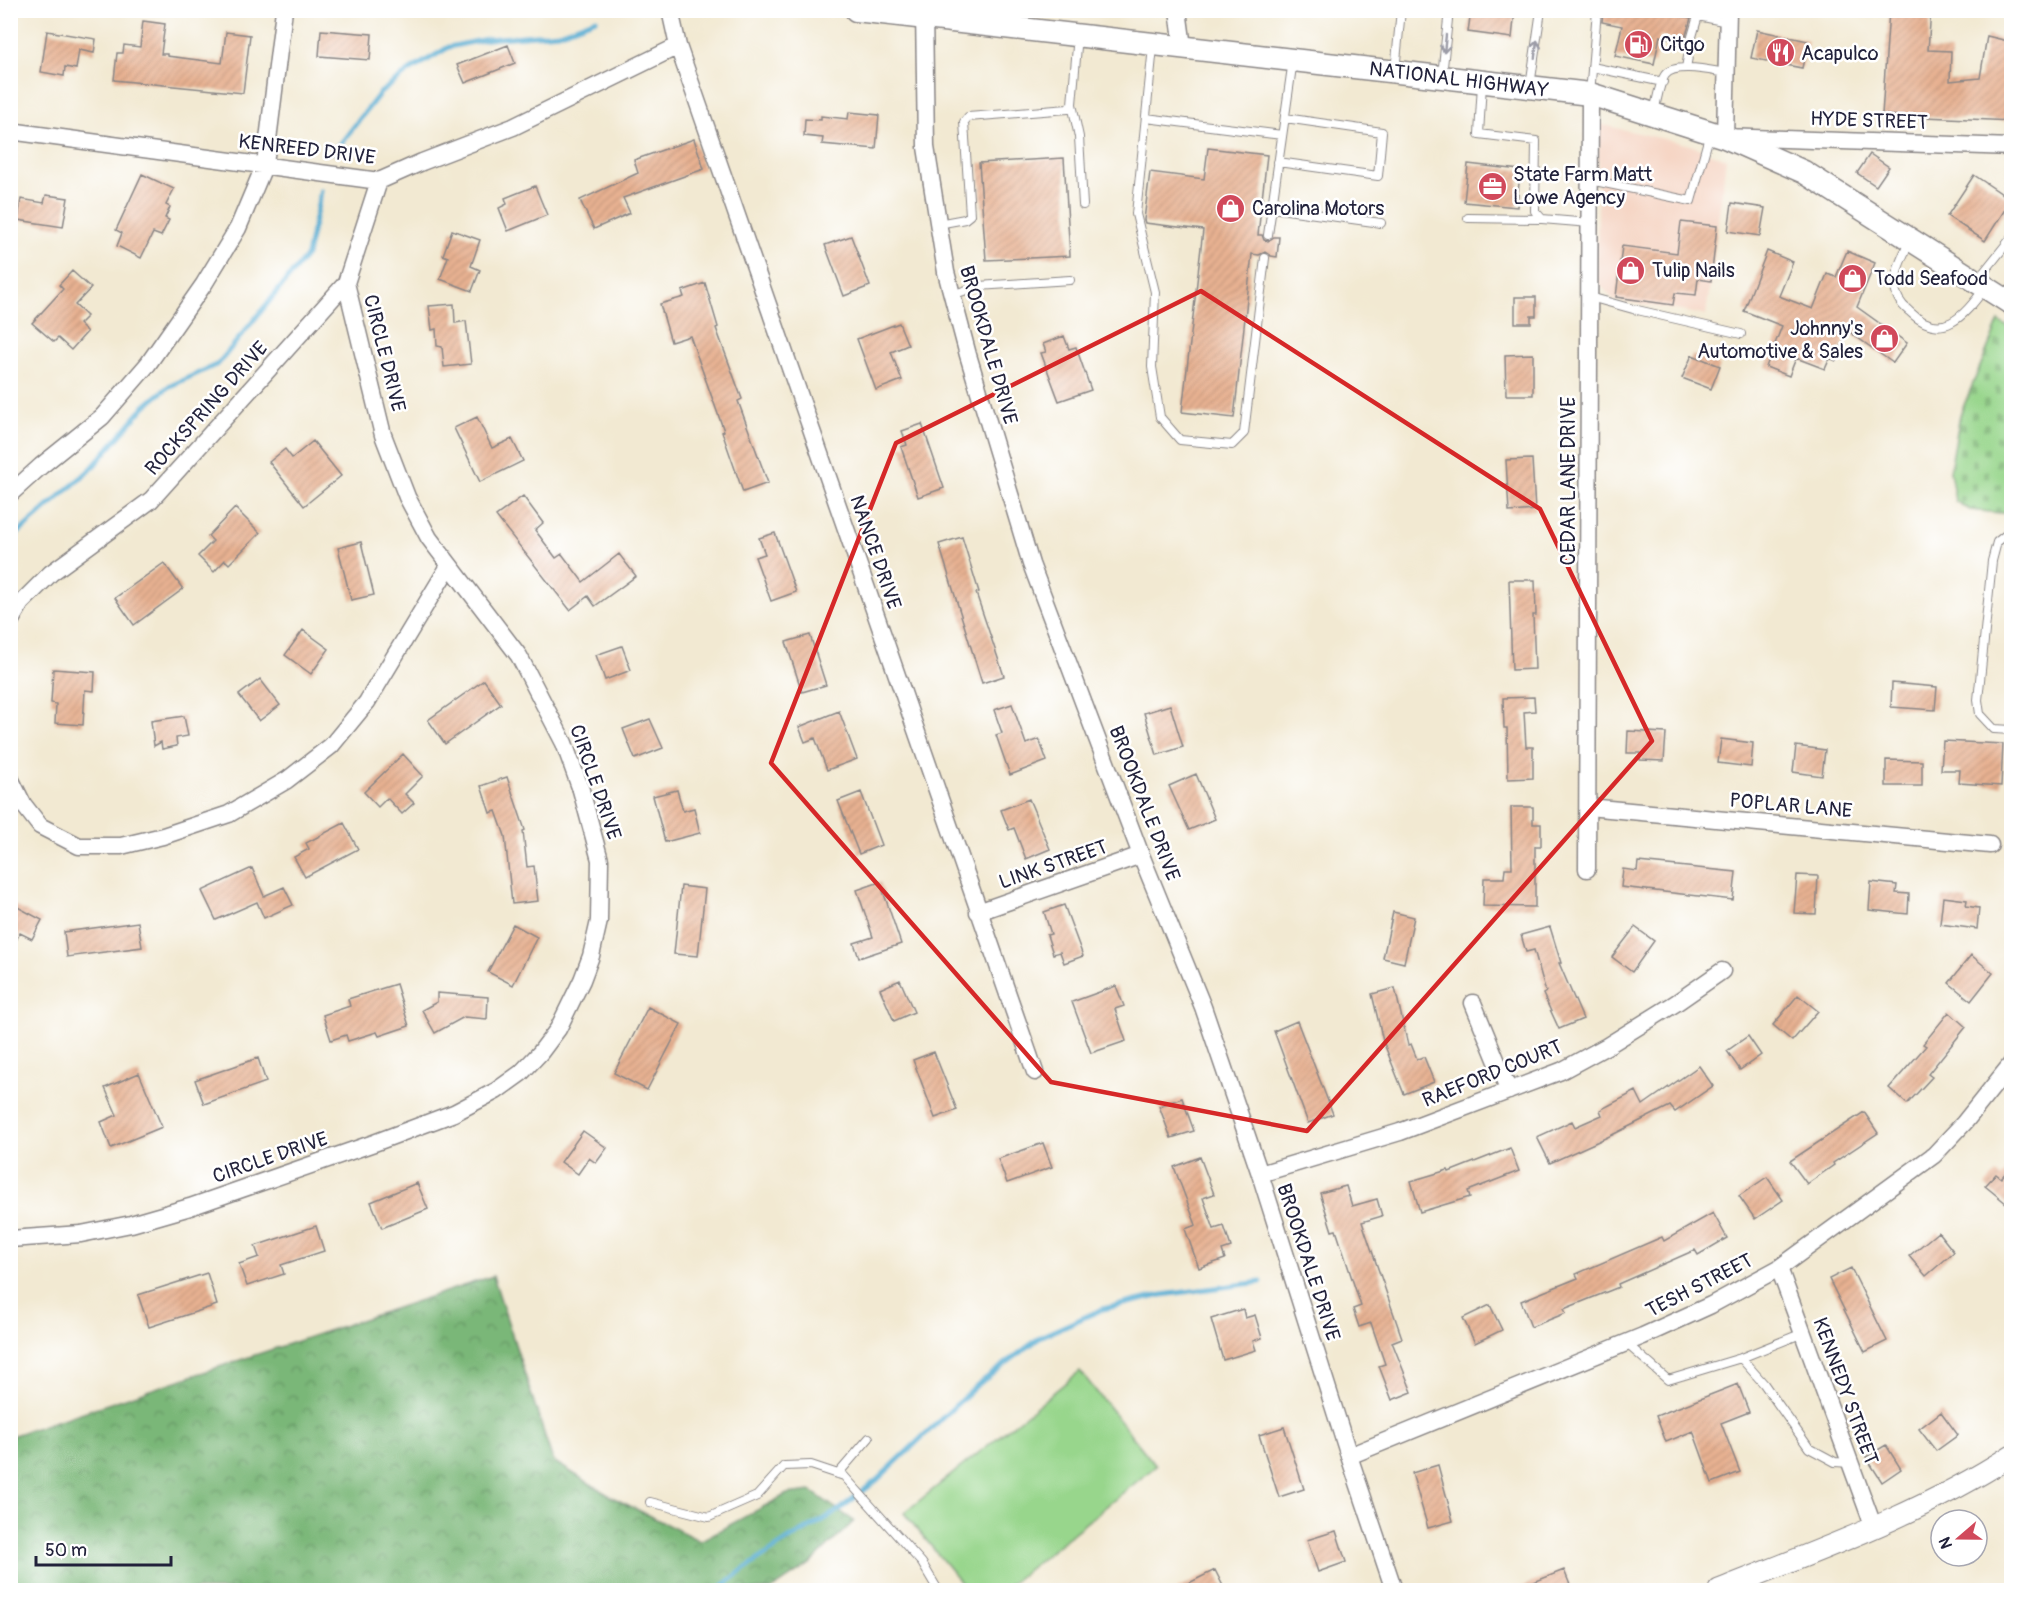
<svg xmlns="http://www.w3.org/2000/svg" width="2022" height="1601" font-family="Pangolin,sans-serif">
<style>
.built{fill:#f5d3c1}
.green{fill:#98d68c;stroke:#5d7c64;stroke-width:1.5}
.forest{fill:url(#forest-crowns);stroke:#4e6c5a;stroke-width:1.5}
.cemetery{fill:url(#cemetery-stones);stroke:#5d7c64;stroke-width:1.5}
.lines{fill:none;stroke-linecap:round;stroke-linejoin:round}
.stream{stroke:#54acd1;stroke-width:5}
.building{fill:url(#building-hatch)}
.service-casing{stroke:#8a8686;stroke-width:10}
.minor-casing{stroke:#8a8686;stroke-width:19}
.tertiary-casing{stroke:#8a8686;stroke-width:23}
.secondary-casing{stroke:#8a8686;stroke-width:25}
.service{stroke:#fff;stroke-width:8}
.minor{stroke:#fff;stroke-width:16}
.tertiary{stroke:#fff;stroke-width:21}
.secondary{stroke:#fff;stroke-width:22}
.oneway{stroke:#9c9ca7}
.marked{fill:none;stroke:#d62828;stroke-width:4.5;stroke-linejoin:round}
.labels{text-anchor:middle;stroke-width:5;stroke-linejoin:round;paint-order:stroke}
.poi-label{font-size:20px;fill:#22223b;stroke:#fff;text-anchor:start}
.street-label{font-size:20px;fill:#22223b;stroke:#fff}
</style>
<defs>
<pattern id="forest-crowns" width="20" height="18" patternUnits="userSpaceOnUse" patternTransform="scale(1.5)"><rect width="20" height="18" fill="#7ab778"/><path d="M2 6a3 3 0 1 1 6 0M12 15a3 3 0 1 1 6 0" fill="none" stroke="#649464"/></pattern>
<pattern id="cemetery-stones" width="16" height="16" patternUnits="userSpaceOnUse" patternTransform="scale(1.5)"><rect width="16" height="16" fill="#98d68c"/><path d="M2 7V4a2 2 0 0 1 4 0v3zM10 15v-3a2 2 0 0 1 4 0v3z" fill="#83b77a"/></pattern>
<pattern id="building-hatch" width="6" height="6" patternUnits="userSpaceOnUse" patternTransform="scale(1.5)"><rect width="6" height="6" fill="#e7b191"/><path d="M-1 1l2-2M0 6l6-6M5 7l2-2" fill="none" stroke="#c6987e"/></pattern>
</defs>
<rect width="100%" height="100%" fill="#fff"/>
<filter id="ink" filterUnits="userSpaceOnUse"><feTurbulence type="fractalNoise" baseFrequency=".0167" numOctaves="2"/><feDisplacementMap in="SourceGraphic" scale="12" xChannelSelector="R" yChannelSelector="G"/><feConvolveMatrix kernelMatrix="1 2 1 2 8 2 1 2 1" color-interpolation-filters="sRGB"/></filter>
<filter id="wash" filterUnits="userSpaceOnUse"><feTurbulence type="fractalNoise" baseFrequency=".008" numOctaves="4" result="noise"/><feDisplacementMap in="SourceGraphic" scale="24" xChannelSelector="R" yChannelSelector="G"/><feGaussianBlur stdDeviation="1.35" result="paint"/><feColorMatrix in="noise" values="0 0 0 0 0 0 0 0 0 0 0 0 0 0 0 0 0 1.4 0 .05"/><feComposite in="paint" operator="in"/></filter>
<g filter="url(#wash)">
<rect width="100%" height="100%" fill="#f2e9d2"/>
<path class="built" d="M1599,124L1690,145L1726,159L1706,315L1614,300L1597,281Z"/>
<path class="green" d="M1080,1371L1156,1466L1003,1590H967L904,1513Z"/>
<path class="forest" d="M493,1276L553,1461L610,1496L700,1541L787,1494L811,1491L854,1521L810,1564L771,1590H11V1436Z"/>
<path class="cemetery" d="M1999,321L2011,329V514L1970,510L1955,501L1950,471L1960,415Z"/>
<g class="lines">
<path class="stream" d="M334,152L380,93L409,71L449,47L487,39L559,33L596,19
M10,540L91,469L145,406L168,387L218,364L307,255L321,191
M718,1590L743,1570L788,1540L835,1513L877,1480L976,1386L1042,1336L1103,1309L1162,1295L1261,1282"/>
</g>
<g id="blocks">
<path class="building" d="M1471,10H1515L1512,38L1468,32Z
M1603,10H1653L1691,18L1684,42L1660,36L1654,64L1615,56L1622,26L1602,22Z
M1889,10H1931L1928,50L1951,51L1950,81L1980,78L1987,36L2012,42L2007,74L2012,76V121L1882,115Z
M143,21L165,24L161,54H167V56L222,63L226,32L250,35L243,93L114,80L117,53H123L124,45L140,47Z
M321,30L372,34L370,60L319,56Z
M1757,30L1808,41L1802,68L1751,58Z
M47,31L96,39L94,53L79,50L76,69L65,67L64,76L41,72Z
M508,45L515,63L465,83L457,65Z
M849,112L879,115L876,149L822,144L823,138L804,136L805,119L821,120V116L848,119Z
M694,139L704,169L623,198L630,213L594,229L580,200L638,173L634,160Z
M1208,148L1267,155L1258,235H1262L1264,240L1268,241L1274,237H1279L1277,257L1271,256L1265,252L1259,255L1252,254L1234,418L1182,412L1203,230L1145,223L1144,220L1150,172L1204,179Z
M1870,154L1889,167L1876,186L1857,173Z
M1064,158L1070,256L986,260L979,163Z
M1468,164L1520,170L1517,207L1464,202Z
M142,174L174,189L166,205L170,207L165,218L169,220L161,236L153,233L141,258L117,246L122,233L116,230Z
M1974,175L2011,200L1985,241L1947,216Z
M535,186L547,215L508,231L499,208L507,204L505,198Z
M46,195L68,198L63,227L18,220L21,199L44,203Z
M1732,203L1765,208L1760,236L1728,231Z
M1681,222L1717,226L1711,281L1698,279L1696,295L1675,293L1673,305L1616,297L1622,246L1677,253Z
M452,230L480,240L471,266L480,270L472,291L440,279L448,257L443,255Z
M851,236L870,286L844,296L825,245Z
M1767,251L1793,262L1779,296L1813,309L1827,274L1836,277L1847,251L1875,263L1857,307L1907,343L1893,363L1848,331L1836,361L1830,358L1825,369L1796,358L1789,376L1766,367L1782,326L1744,311Z
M72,271L91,288L75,305L87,316L79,324L87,332L71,350L58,338L54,342L32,323L63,289L59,285Z
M705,283L718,327L716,328L742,399L738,401L768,483L743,492L722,432L724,431L690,336L671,342L660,304L684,297L682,291Z
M1515,297H1536V316H1531V323H1515Z
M454,304L455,323L466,321L471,364L444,367L442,347L437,346L436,329L432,330L429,306Z
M899,323L908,345L891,352L902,380L876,390L857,339Z
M1064,336L1069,349L1076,347L1091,390L1059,401L1041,353L1046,352L1043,344Z
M1533,354V395H1506L1505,355Z
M1692,355L1720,366L1711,389L1682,378Z
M477,417L492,448L512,439L523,461L480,482L454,428Z
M922,424L944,488L918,497L901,447L907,445L902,431Z
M313,441L341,476L304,506L269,462L285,449L292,458Z
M1532,459L1535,510L1509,512L1506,460Z
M523,496L543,523L535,530L556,558L562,554L583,582L619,554L636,576L595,606L588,596L570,610L496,516Z
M235,508L260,533L229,564L225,560L214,572L198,556L213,541L208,536Z
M775,533L796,592L771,601L755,557L765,554L759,538Z
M962,537L979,592L976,593L1004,676L982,683L939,544Z
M361,542L374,595L351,600L338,548Z
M164,563L183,589L134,625L115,598Z
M1509,580H1535L1536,615H1533L1535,669L1512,670Z
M303,630L329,649L311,674L285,655Z
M810,635L826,685L802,692L786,642Z
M622,646L631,670L605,680L596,655Z
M53,669L95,672L94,691L85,690L83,725L55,723L56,704L51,703Z
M260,679L280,705L259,721L239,695Z
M484,680L501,704L445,744L428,720Z
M1892,683L1937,687L1935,710L1891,707Z
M1534,697L1535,711L1524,712L1526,747H1533V778L1508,779L1507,728H1504L1503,698Z
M1012,704L1026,744L1039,739L1047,761L1010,775L996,735L1002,733L994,710Z
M1170,705L1183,747L1157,755L1144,713Z
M839,711L857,759L827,770L815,738L805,742L799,727Z
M184,716L188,736L176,738L177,746L162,749L161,742L154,746L151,721Z
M650,719L663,748L635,759L623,729Z
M1628,731L1666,733L1664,761L1640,760V753H1627Z
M1721,739L1753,743L1751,767L1718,763Z
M1943,741L2003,744L2001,786L1959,783L1960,770H1941Z
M1796,746L1825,750L1822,776L1793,772Z
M403,754L423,776L405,794L414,803L402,814L387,798L378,807L364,792Z
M1886,760L1922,761V786H1886Z
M1196,774L1215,819L1189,830L1169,786Z
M507,777L525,830L523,831L527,867L534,866L538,901L512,904L505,836L496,811L490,813L481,786Z
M677,790L683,811L694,808L700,833L665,842L653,796Z
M861,792L881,845L859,854L838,801Z
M1029,799L1050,849L1026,859L1014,828L1009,830L1001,810Z
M1511,807H1533V824H1541V846H1535V907L1483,906L1484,878H1504L1505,868H1512Z
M344,823L358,849L305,877L294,857L309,849L306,843Z
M1638,862L1736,872L1733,900L1621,887L1623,869L1637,871Z
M252,868L264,896L284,887L293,905L264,918L257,902L216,920L202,891Z
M1797,875L1818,876L1816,914L1794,913Z
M880,882L901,944L859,958L854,943L873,937L857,890Z
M1871,882L1897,885L1896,893L1909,894L1908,914L1869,910Z
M681,886L705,889L698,956L674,954Z
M1943,897L1967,900L1966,906L1979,908L1977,929L1940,924Z
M10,903L42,920L32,939L20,933L10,952Z
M1064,905L1083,956L1064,963L1060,952L1053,954L1047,935L1051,934L1044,912Z
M1393,912L1414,917L1404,963L1383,958Z
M138,922L142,947L67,957L64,932Z
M513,924L537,937L513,985L488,972Z
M1550,927L1561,963H1559L1583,1019L1559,1029L1543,994L1546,992L1534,950L1526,952L1521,935Z
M1635,927L1654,941L1632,972L1612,957Z
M1971,955L1993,973L1971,1001L1949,983Z
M900,980L914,1012L894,1021L880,989Z
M396,984L409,1026L379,1036L377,1032L348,1041L346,1035L331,1040L323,1015L350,1006L348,999Z
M1116,986L1124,1006L1115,1009L1126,1041L1091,1053L1072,1002Z
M1395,988L1408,1045L1411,1044L1417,1059L1424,1057L1434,1082L1404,1094L1383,1041L1372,994Z
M437,993L488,997L487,1019L464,1017L435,1033L422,1010L437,1002Z
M1798,995L1818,1011L1792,1041L1773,1025Z
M648,1007L681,1024L647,1090L614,1073Z
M1949,1012L1966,1027L1928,1074L1932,1077L1907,1104L1889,1088L1926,1046L1923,1044Z
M1297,1021L1333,1114L1308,1123L1274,1031Z
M1748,1036L1761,1055L1740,1070L1727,1051Z
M934,1052L957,1110L935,1118L913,1060Z
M258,1058L266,1082L204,1104L195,1080Z
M1699,1066L1713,1086L1675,1112L1670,1106L1612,1135L1550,1163L1537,1137L1572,1121L1575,1127L1602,1115L1600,1110L1636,1091L1643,1105Z
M139,1073L162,1127L111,1148L101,1122L117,1115L105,1088Z
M1182,1098L1194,1131L1171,1138L1159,1106Z
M1864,1112L1878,1133L1833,1163L1834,1165L1807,1184L1790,1161Z
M583,1131L607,1148L596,1163L589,1158L578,1174L561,1162Z
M1043,1143L1052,1167L1007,1183L998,1159Z
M1510,1148L1519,1171L1468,1191L1470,1197L1420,1212L1411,1181L1448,1170L1449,1172Z
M1200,1157L1214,1194L1203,1198L1214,1229L1224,1226L1231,1247L1222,1250L1225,1259L1199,1268L1185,1229L1196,1225L1174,1167Z
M2012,1166V1208L1985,1186L1996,1174L2001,1178Z
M1767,1177L1783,1200L1755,1219L1739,1196Z
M417,1183L428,1209L382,1228L371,1202Z
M1346,1186L1352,1206L1377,1199L1382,1216L1362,1222L1402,1338L1392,1342L1412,1392L1392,1400L1379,1366L1385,1364L1371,1323L1359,1327L1353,1309L1361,1306L1336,1230L1332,1231L1320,1193Z
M1713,1213L1727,1238L1698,1255L1695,1250L1618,1284L1619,1287L1564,1309L1566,1313L1531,1327L1521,1301L1578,1278L1576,1274L1662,1237L1664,1241Z
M316,1226L324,1251L281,1265L284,1274L247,1286L239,1264L259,1257L255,1246Z
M1938,1232L1954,1252L1926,1276L1909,1256Z
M1851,1268L1887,1341L1865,1352L1829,1279Z
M207,1273L217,1305L149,1327L138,1295Z
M1490,1305L1502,1330L1475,1343L1463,1318Z
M1243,1309L1245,1318L1255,1315L1262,1338L1253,1341L1256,1350L1223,1360L1211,1319Z
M1738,1384L1749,1412L1721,1423L1740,1472L1712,1483L1693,1431L1666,1442L1656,1416Z
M1941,1412L1958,1435L1936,1451L1919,1429Z
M1284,1427L1304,1489L1279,1497L1259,1435Z
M1886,1445L1901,1469L1882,1482L1866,1457Z
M1438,1465L1453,1521L1428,1528L1412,1473Z
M1336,1531L1346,1562L1318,1572L1307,1540Z
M1215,1570L1225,1590H1175Z
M1564,1570L1572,1590H1514Z"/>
</g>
</g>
<g filter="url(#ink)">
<use href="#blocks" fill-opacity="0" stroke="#8a8686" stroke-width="1.5"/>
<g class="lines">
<defs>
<path id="service" d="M1694,10L1698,16L1728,22
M1153,47L1136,214L1155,292L1152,367L1160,417L1180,440L1232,445L1244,433L1265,258
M1592,67L1663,82
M1686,68L1691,40L1698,16
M1395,71L1401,10
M1442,76L1449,10
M1482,84L1479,134L1536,141L1535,211L1542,219L1590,223
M1530,86L1541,10
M1590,94L1597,10
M1072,104L1079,137L1083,205
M1654,112C1657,101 1659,83 1665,75C1675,62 1712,71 1726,73
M1146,118L1282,135
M1278,162L1378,176L1382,132L1285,118
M1590,180L1691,201L1710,133
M1272,208L1381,223
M1468,218L1542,219
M938,224L965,219L970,215L964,122L968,117L1068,109L1072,104L1078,35
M1268,235L1293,60
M1910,240C1904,254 1896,268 1895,284C1895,296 1900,304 1909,311C1942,343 1963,317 1985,288
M1976,282L2012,237
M952,295L978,286L1070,280
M1590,297L1633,309L1741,334
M2012,530L1997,542L1992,561L1978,700L1980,714L1994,729L2012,730
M1626,1343L1668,1380L1741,1358L1764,1384L1809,1448L1835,1462L1850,1463
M1741,1358L1803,1333
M838,1474L869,1438
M650,1502L709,1517L757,1496L784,1466L811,1465L844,1476L922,1563L938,1590"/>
<path id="minor" d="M924,10L926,147L946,272L968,355L1031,564L1141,855L1203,1007L1260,1174L1349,1456L1394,1590
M1178,10L1183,47
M1728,10L1725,137L2012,147
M678,46L1035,1072
M10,131L379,181L422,162L513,127L678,46L670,10
M10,494L41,466L102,417L148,364L204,284L238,228L265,164L284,10
M10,622L21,603L51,573L151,500L346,283L379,181
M10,778L23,804L40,826L79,846H121L163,836L229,814L287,780L331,746L367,702L449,566
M1588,807L1990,845
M1587,869L1590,94
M978,912L1141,855
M1473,1003L1509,1091
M1260,1174L1400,1132L1561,1071L1607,1046L1676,1003L1722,971
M10,1239L81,1234L131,1224L190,1207L374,1143L454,1113L496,1091L521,1073L540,1053L558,1029L582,980L591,956L599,921L600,860L581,790L564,743L519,656L429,538L407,497L383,435L346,283
M1779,1268L1874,1528
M1349,1456L1643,1336L1711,1305L1779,1268L1934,1155L1964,1123L2012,1063"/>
<path id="tertiary" d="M1719,1590C1819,1550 1921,1514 2012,1455"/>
<path id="secondary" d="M856,10L1590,94L1725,137L1804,172L2012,304"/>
</defs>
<use href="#service" class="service-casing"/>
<use href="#minor" class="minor-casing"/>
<use href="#tertiary" class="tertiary-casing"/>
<use href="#secondary" class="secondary-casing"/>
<use href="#service" class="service"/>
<use href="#minor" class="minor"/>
<use href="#tertiary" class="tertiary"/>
<use href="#secondary" class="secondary"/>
</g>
<defs><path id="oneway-shaft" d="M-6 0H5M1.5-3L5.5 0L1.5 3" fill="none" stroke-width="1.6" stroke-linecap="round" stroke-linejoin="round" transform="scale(1.5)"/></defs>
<g class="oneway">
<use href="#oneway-shaft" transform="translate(1445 44) rotate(96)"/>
<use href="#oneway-shaft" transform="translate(1536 49) rotate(-82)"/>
</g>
</g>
<path class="marked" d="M1201,291L1540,509L1652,741L1307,1131L1051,1082L771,763L896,443Z"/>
<defs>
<symbol id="fuel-disc" viewBox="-11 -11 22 22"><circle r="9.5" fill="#d1495b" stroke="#fff"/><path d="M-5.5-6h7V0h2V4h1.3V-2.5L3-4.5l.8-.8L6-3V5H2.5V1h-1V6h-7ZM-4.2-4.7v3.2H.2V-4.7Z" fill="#fff"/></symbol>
<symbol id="restaurant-disc" viewBox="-11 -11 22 22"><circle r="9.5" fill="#d1495b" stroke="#fff"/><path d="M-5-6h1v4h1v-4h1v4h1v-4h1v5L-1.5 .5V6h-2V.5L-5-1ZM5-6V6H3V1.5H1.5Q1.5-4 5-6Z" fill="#fff"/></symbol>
<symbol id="office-disc" viewBox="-11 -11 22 22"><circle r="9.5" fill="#d1495b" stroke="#fff"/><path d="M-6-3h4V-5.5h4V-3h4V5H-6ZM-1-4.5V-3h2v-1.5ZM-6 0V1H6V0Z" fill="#fff"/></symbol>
<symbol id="shop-disc" viewBox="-11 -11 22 22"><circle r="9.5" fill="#d1495b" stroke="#fff"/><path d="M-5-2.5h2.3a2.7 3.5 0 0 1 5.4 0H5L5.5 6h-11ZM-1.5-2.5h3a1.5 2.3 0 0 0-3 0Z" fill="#fff"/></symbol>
</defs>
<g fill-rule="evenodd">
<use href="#fuel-disc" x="1622" y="28" width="33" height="33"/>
<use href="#restaurant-disc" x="1764" y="36" width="33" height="33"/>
<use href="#office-disc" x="1476" y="170" width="33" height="33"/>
<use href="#shop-disc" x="1214" y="192" width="33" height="33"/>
<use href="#shop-disc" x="1614" y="254" width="33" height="33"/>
<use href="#shop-disc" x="1836" y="262" width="33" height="33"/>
<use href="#shop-disc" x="1868" y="322" width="33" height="33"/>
</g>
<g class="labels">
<g class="poi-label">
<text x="1660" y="51">Citgo</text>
<text x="1801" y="60">Acapulco</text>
<text x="1513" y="181">State Farm Matt<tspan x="1513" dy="23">Lowe Agency</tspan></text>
<text x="1252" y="215">Carolina Motors</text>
<text x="1652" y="277">Tulip Nails</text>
<text x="1874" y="285">Todd Seafood</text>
<text x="1863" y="335" text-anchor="end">Johnny's<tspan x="1863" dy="23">Automotive &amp; Sales</tspan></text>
</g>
<g class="street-label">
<text transform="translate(1459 79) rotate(7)" y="7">NATIONAL HIGHWAY</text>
<text transform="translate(1869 120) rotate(2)" y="7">HYDE STREET</text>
<text transform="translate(307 149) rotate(7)" y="7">KENREED DRIVE</text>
<text transform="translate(989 345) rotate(74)" y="7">BROOKDALE DRIVE</text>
<text transform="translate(385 353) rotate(76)" y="7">CIRCLE DRIVE</text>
<text transform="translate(206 408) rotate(-48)" y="7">ROCKSPRING DRIVE</text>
<text transform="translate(1568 481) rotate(-90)" y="7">CEDAR LANE DRIVE</text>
<text transform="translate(876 552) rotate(71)" y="7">NANCE DRIVE</text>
<text transform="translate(596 782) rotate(71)" y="7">CIRCLE DRIVE</text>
<text transform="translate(1145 803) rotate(69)" y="7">BROOKDALE DRIVE</text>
<text transform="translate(1791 805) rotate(5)" y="7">POPLAR LANE</text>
<text transform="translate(1053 864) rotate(-19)" y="7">LINK STREET</text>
<text transform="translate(1492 1073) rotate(-22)" y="7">RAEFORD COURT</text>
<text transform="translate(270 1157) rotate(-19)" y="7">CIRCLE DRIVE</text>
<text transform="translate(1309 1262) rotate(72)" y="7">BROOKDALE DRIVE</text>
<text transform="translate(1699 1285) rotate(-27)" y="7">TESH STREET</text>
<text transform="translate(1846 1391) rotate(70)" y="7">KENNEDY STREET</text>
</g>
</g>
<rect width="2022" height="1601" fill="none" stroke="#fff" stroke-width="36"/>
<g transform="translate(1959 1538) rotate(250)"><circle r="28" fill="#ffffff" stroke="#a7a7b1" stroke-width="1.5"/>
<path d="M0-4.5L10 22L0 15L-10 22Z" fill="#d1495b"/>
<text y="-9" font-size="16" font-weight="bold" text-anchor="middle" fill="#22223b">N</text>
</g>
<path d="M36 1556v9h135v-9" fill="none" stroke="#22223b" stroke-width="3"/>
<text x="45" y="1556" font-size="18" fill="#22223b" stroke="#ffffff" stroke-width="4.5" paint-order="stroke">50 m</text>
</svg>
